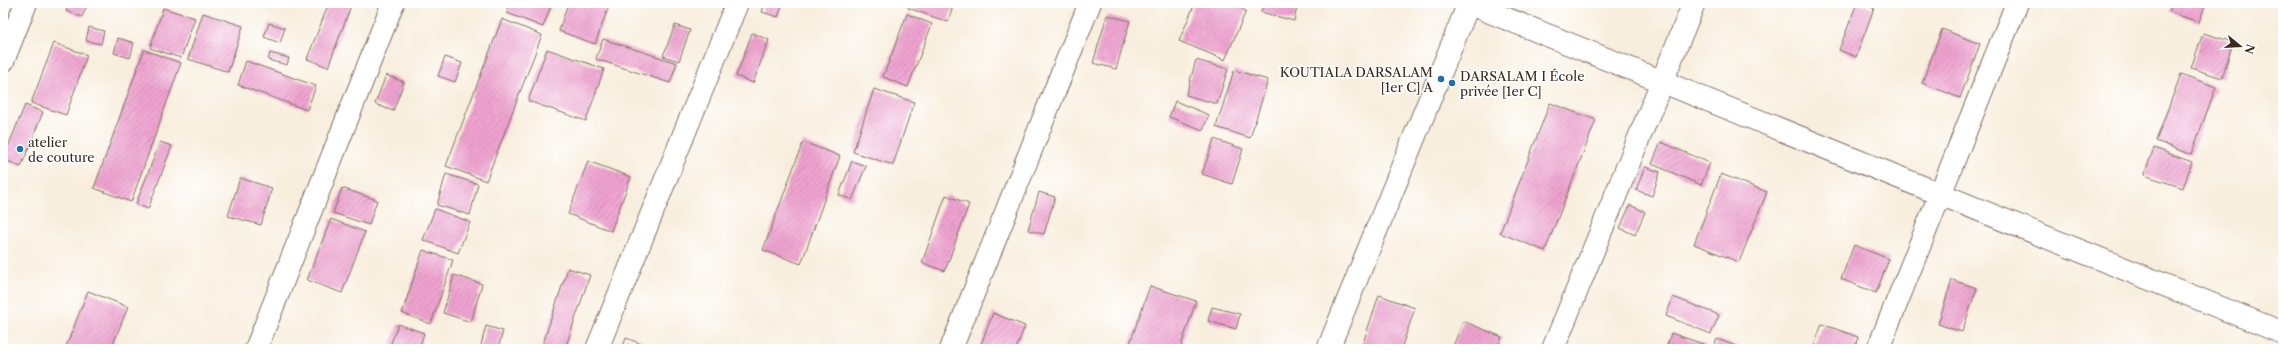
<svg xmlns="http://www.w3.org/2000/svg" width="2286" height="352" font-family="'Libre Caslon Text',serif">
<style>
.building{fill:url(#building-hatch)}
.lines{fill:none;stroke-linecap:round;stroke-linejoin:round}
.minor-casing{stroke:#7d6f61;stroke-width:24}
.minor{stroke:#fff;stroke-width:22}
.poi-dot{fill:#1f6fb2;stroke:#fff;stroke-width:1.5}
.labels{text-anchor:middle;stroke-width:3;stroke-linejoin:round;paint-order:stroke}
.poi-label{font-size:13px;fill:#3b2a1e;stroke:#fff;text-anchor:start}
</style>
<defs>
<pattern id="building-hatch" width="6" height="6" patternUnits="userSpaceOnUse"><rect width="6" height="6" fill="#efa3d0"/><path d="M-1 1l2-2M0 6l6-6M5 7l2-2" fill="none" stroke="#c385a8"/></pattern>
</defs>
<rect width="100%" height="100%" fill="#fff"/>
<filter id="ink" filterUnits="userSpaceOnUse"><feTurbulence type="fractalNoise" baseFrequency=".025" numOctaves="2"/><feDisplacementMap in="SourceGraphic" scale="8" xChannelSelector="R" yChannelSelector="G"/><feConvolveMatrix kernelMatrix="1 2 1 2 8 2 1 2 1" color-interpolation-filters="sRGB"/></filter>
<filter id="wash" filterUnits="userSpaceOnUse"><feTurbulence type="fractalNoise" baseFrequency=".012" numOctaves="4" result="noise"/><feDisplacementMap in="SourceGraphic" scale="16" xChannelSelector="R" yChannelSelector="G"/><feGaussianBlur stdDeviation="0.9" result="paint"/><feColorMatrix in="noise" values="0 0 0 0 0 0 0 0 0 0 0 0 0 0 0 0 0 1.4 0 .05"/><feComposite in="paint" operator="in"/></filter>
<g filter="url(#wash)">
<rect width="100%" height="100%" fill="#f8eedd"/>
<g id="blocks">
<path class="building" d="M69,3H88L82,17L66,11Z
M329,3H352L328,67L307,59Z
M510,3H552L543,27L507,13Z
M568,3H610L595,44L559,31Z
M765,3H783L778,17L762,12Z
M910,3H954L948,22L908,8Z
M1195,3H1228L1246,11L1225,60L1179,41Z
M1264,3H1298L1294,21L1261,12Z
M1857,3L1874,8L1856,57L1839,50Z
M2172,3H2206L2199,22L2169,12Z
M163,8L195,18L181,58L150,48Z
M203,13L243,26L228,72L188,59Z
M907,14L932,24L908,87L883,77Z
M1107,15L1130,21L1116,69L1093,63Z
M502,19L542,35L486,181L446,166Z
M269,23L285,28L280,43L264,37Z
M675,25L690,30L679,61L663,56Z
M89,27L104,31L101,44L86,41Z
M1942,29L1980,44L1960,98L1922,83Z
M752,33L769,40L753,83L736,76Z
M2203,33L2233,42L2222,78L2191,68Z
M118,38L134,43L130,58L114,53Z
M603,39L677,63L670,83L596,59Z
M54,43L87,55L66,115L31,103Z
M547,49L604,69L586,121L528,101Z
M144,50L181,63L131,202L94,188Z
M270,53L289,58L287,65L268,60Z
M445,57L462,63L455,82L438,76Z
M1196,60L1228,69L1217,104L1186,95Z
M246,61L316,86L307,110L238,85Z
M1234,70L1268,80L1250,138L1216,127Z
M2181,74L2216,87L2191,155L2156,141Z
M386,75L404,82L393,111L375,104Z
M874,89L914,102L893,165L853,152Z
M1175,101L1209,115L1203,130L1169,117Z
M1550,103L1596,120L1545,251L1500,233Z
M25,105L43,112L21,167L3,159Z
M1214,139L1243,149L1232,184L1202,174Z
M160,142L172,146L148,209L136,204Z
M803,142L840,156L801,264L763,250Z
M1661,142L1710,163L1701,185L1652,164Z
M2154,148L2192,162L2183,188L2144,175Z
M588,161L631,177L611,231L568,214Z
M852,161L866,166L852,200L839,195Z
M1645,167L1660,172L1652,196L1636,190Z
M446,174L478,184L470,215L437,205Z
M1721,174L1767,192L1739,262L1694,244Z
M240,178L272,188L261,225L228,216Z
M342,188L377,200L369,225L333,213Z
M1039,192L1055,197L1044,234L1028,230Z
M946,195L969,204L945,271L922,263Z
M1630,205L1645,212L1635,235L1620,228Z
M435,209L470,222L458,253L423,240Z
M331,219L365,232L342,293L307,280Z
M1854,245L1889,259L1876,293L1841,279Z
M423,250L453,260L431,324L402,313Z
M568,268L590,275L565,349H541Z
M454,275L482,284L471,322L443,313Z
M1952,280L1977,288L1962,332L1938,324Z
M1150,286L1196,301L1180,349H1138L1129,346Z
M88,291L128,307L111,349H65Z
M1379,295L1415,308L1401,349H1361Z
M1673,297L1719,315L1711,334L1666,316Z
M1212,307L1240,314L1236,329L1208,321Z
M993,313L1025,326L1016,349H979Z
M1463,321L1502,337L1497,349H1452Z
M398,324L424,333L419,349H389Z
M1822,324L1858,337L1854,349H1813Z
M486,326L503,331L498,349H480Z
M1671,333L1706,345L1704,349H1666Z
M626,338L647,346L646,349H622Z
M1717,339L1744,349H1713Z"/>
</g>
</g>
<g filter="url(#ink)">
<use href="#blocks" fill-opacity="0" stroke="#7d6f61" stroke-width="1"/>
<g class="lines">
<defs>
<path id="minor" d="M1468,3L2283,333
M3,61L26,3
M256,349L393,3
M597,349L737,3
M951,349L1090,3
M1328,349L1469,3
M1553,349L1694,3
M1878,349L2017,3"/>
</defs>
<use href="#minor" class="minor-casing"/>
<use href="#minor" class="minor"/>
</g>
</g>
<g class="poi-dot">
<circle cx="1441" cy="79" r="4"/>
<circle cx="1452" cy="83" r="4"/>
<circle cx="20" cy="149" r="4"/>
</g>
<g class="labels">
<g class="poi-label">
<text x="1433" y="77" text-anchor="end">KOUTIALA DARSALAM<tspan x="1433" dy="15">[1er C] A</tspan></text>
<text x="1460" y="81">DARSALAM I École<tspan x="1460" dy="15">privée [1er C]</tspan></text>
<text x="28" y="147">atelier<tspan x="28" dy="15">de couture</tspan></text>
</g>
</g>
<rect width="2286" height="352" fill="none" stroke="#fff" stroke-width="16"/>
<g transform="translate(2240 46) rotate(108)" stroke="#ffffff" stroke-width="3" paint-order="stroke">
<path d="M0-3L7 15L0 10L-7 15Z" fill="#3b2a1e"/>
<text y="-6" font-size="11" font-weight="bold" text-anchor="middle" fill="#3b2a1e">N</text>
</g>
</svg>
